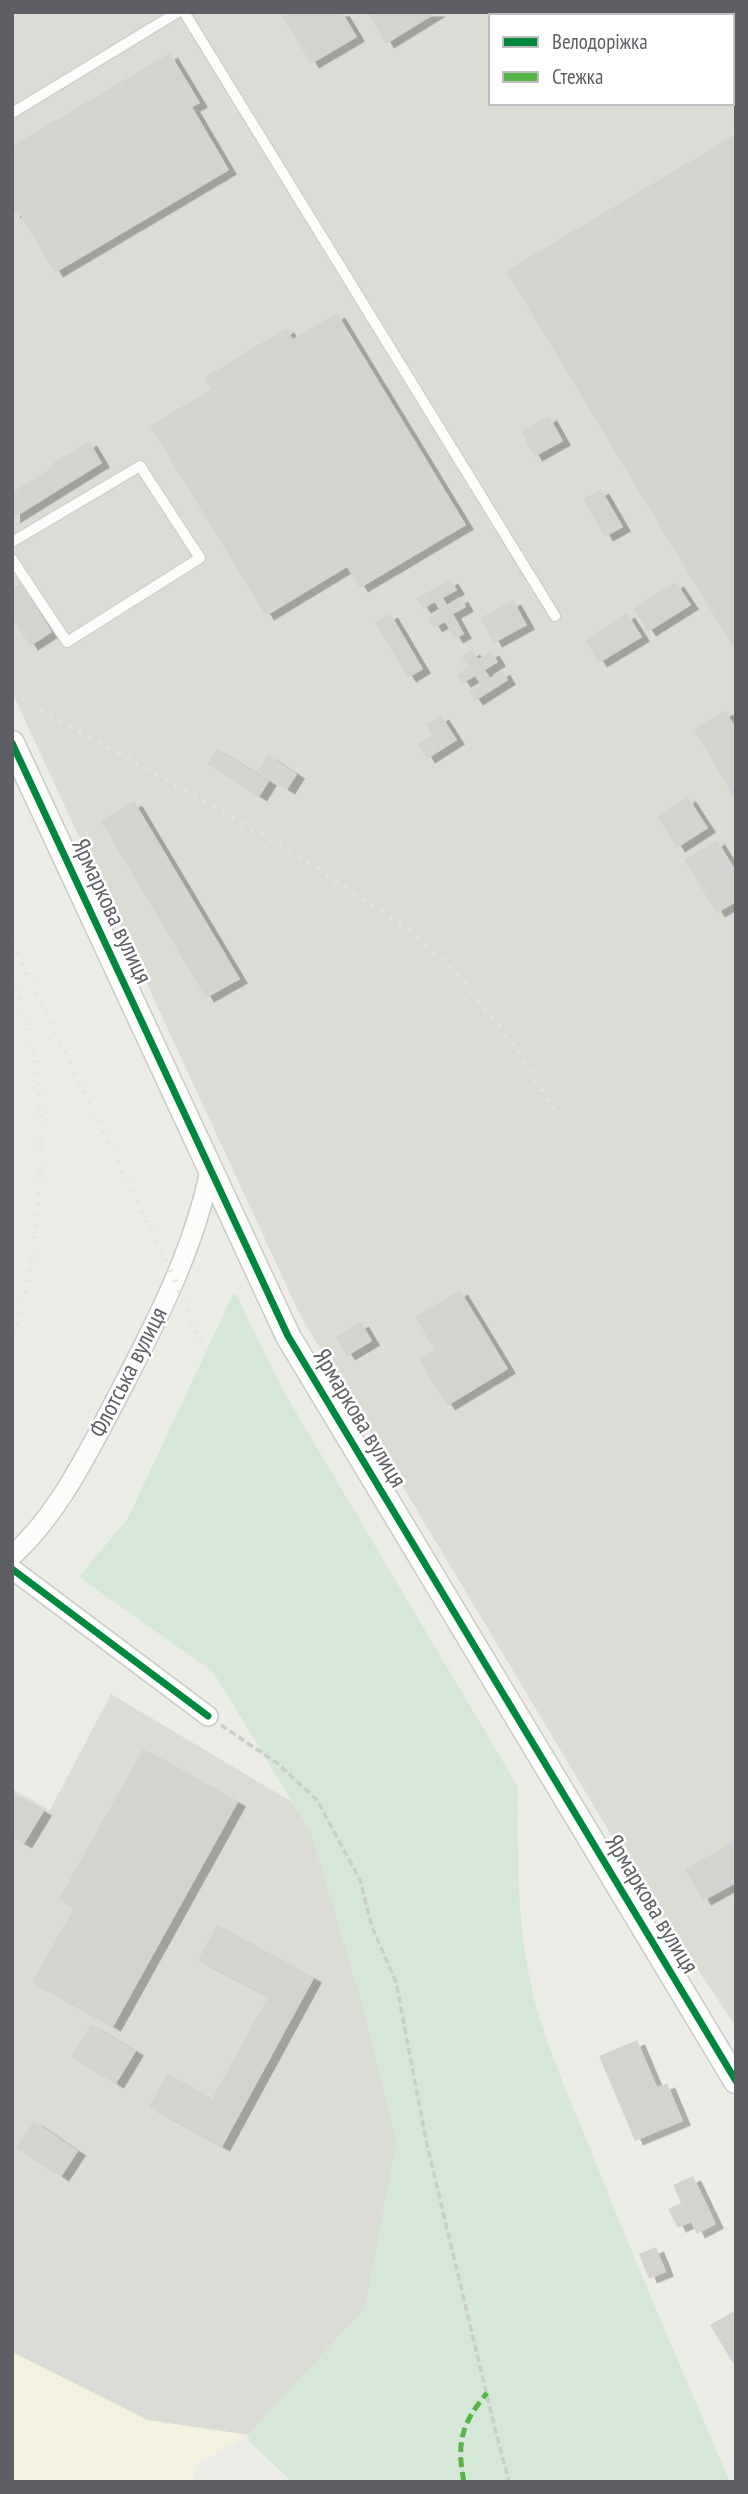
<svg xmlns="http://www.w3.org/2000/svg" width="748" height="2494" font-family="'PT Sans Narrow',sans-serif">
<style>
.industrial{fill:#dcdcd7;fill-rule:evenodd}
.green{fill:#d5e8d7}
.sand{fill:#f3f2de}
.building{fill:#d3d3d0;filter:url(#shadow)}
.lines{fill:none;stroke-linecap:round;stroke-linejoin:round}
.service-casing{stroke:#c9c9c9;stroke-width:12}
.minor-casing{stroke:#c9c9c9;stroke-width:22}
.tertiary-casing{stroke:#c9c9c9;stroke-width:27}
.path{stroke:#c9cdcb;stroke-width:3.5;stroke-dasharray:7 3.5;stroke-linecap:butt}
.service{stroke:#fcfcfb;stroke-width:10}
.minor{stroke:#fcfcfb;stroke-width:19}
.tertiary{stroke:#fcfcfb;stroke-width:24}
.rail{stroke:#e3e4e3;stroke-width:5;stroke-dasharray:2 9;stroke-linecap:butt}
.quiet{stroke:#58b448;stroke-width:5;stroke-dasharray:10 5;stroke-linecap:butt}
.cycleway-casing{stroke:#fff;stroke-width:11}
.cycleway{stroke:#00873e;stroke-width:7}
.labels{text-anchor:middle;stroke-width:5;stroke-linejoin:round;paint-order:stroke}
.street-label{font-size:24px;fill:#5d5f65;stroke:#fff}
</style>
<defs>
<filter id="shadow"><feDropShadow dx="8" dy="4.5" stdDeviation="0" flood-color="#0004"/></filter>
</defs>
<rect width="100%" height="100%" fill="#ecece7"/>
<path class="industrial" d="M12,12H736V2027L634,1873L300,1315L12,692ZM491,16H732V103H491Z
M111,1694L292,1802L312,1834L360,1995L397,2143L365,2309L248,2435L147,2420L12,2352V1789L50,1810Z"/>
<path class="green" d="M233,1294L237,1296L284,1392L518,1787C517,1861 517,1937 537,2009C552,2060 574,2109 594,2158C637,2267 684,2374 730,2482H292L250,2442L248,2435L365,2309L397,2142L360,1995L312,1834L213,1672L79,1577L128,1518Z"/>
<path class="sand" d="M12,2352L147,2420L248,2435L200,2462L191,2482H12Z"/>
<path class="building" d="M280,12H342L357,37L311,64Z
M367,12H438L386,44Z
M170,53L200,103L192,107L229,170L55,273L18,211L12,214V146Z
M736,134V652L506,271Z
M337,313L466,525L360,588L347,567L266,616L150,426L211,389L204,378L286,328L293,339Z
M549,416L563,441L534,457L521,431Z
M89,441L102,463L12,519V493L54,466L53,463Z
M601,489L623,527L605,537L583,499Z
M450,579L457,590L443,598L447,605L460,597L466,607L453,614L464,634L455,639L445,622L434,628L428,618L440,611L435,602L423,609L416,599Z
M676,582L691,605L648,632L633,608Z
M22,583L52,632L30,646L12,617V588Z
M513,600L527,625L494,643L480,618Z
M390,613L423,669L408,678L375,622Z
M627,613L642,637L599,663L585,640Z
M472,650L478,659L491,651L498,662L485,670L490,678L502,670L508,680L475,701L469,692L481,685L475,676L463,683L457,675L469,667L462,657Z
M725,710L736,728V801L694,729Z
M441,715L457,740L427,759L418,744L432,735L426,725Z
M217,749L269,781L259,797L207,764Z
M268,755L297,774L287,790L257,771Z
M688,797L708,828L677,848L657,816Z
M134,801L240,979L206,998L101,821Z
M717,840L736,871V902L717,913L684,860Z
M460,1290L508,1369L447,1406L419,1359L435,1350L415,1317Z
M361,1322L372,1341L347,1356L335,1337Z
M143,1749L238,1802L113,2027L32,1982L74,1908L59,1899Z
M12,1793L44,1811L24,1844L12,1837Z
M736,1841V1883L703,1901L685,1869Z
M217,1925L314,1978L222,2147L149,2107L167,2074L212,2099L268,1997L198,1960Z
M91,2024L136,2051L116,2084L71,2057Z
M637,2040L657,2087L667,2083L683,2121L635,2141L599,2056Z
M34,2121L78,2151L61,2177L16,2148Z
M693,2176L716,2224L697,2234L691,2222L678,2228L668,2209L681,2203L673,2185Z
M656,2247L666,2272L649,2279L639,2254Z
M736,2310V2368L710,2325Z"/>
<g class="lines">
<defs>
<path id="service" d="M184,12L555,616
M12,113L178,12
M12,542L140,466L200,558L67,642L12,559"/>
<path id="minor" d="M12,1556C56,1516 83,1462 110,1411C150,1334 193,1255 210,1170
M12,1569L208,1716"/>
<path id="tertiary" d="M12,743L288,1336L736,2081"/>
</defs>
<use href="#service" class="service-casing"/>
<use href="#minor" class="minor-casing"/>
<use href="#tertiary" class="tertiary-casing"/>
<path class="path" d="M221,1725L277,1763L317,1800L360,1880L372,1927L396,1982L427,2145L495,2429L509,2482"/>
<use href="#service" class="service"/>
<use href="#minor" class="minor"/>
<use href="#tertiary" class="tertiary"/>
<path class="rail" d="M12,693L301,857L406,928L455,971L514,1045L558,1117
M12,943L174,1278L284,1546L356,1774L507,2336L530,2433L551,2482
M12,976C24,1010 34,1045 38,1080C46,1156 37,1269 12,1341"/>
<path class="quiet" d="M464,2482C456,2442 462,2423 487,2393"/>
<defs>
<path id="cycleway" d="M12,743L288,1336L736,2081
M12,1569L208,1716"/>
</defs>
<use href="#cycleway" class="cycleway-casing"/>
<use href="#cycleway" class="cycleway"/>
</g>
<g class="labels">
<g class="street-label">
<text transform="translate(112 911) rotate(65)" y="8">Ярмаркова вулиця</text>
<text transform="translate(128 1372) rotate(-63)" y="8">Флотська вулиця</text>
<text transform="translate(360 1418) rotate(59)" y="8">Ярмаркова вулиця</text>
<text transform="translate(652 1904) rotate(59)" y="8">Ярмаркова вулиця</text>
</g>
</g>
<rect width="748" height="2494" fill="none" stroke="#5d5f65" stroke-width="28"/>
<rect x="489" y="14" width="245" height="91" fill="#ffffff" stroke="#bebfc1" stroke-width="2"/>
<rect x="503" y="37" width="35" height="10" fill="#00873e" stroke="#bebfc1" stroke-width="2"/>
<text x="552" y="49" font-size="21" fill="#5d5f65">Велодоріжка</text>
<rect x="503" y="72" width="35" height="10" fill="#58b448" stroke="#bebfc1" stroke-width="2"/>
<text x="552" y="84" font-size="21" fill="#5d5f65">Стежка</text>
</svg>
